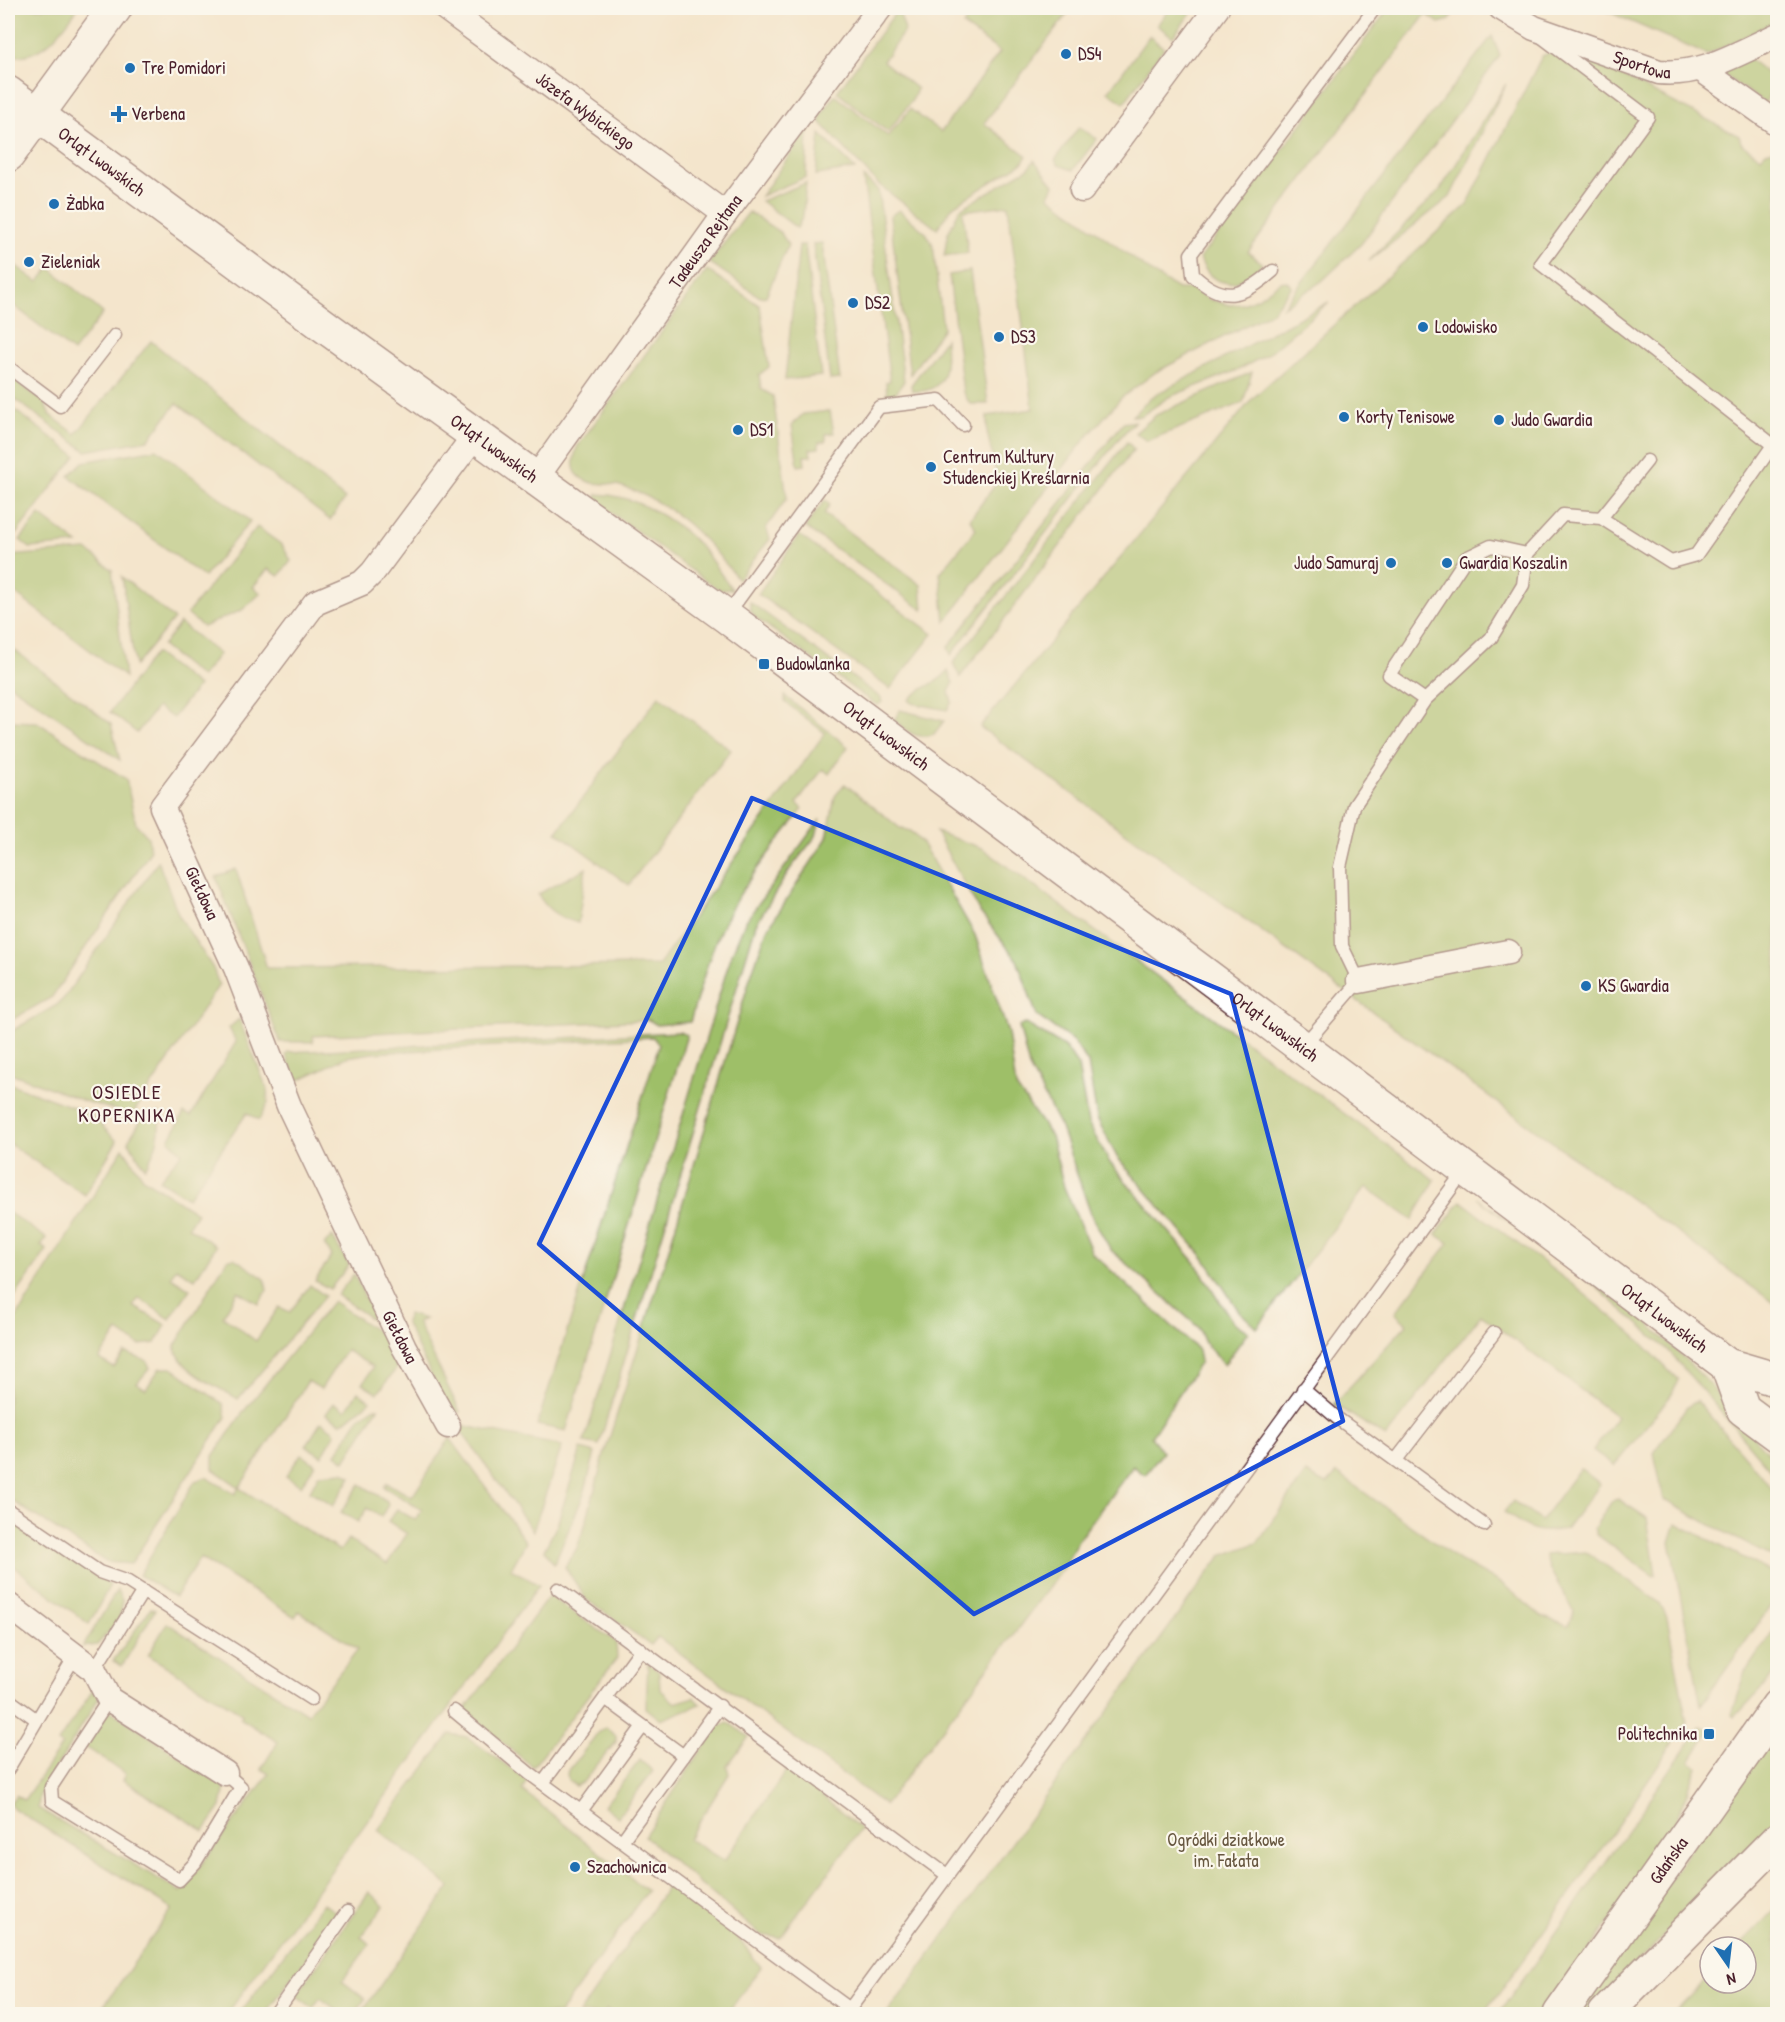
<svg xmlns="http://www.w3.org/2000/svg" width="1785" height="2022" font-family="'Patrick Hand',sans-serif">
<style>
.green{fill:#9ebf68;stroke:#746f4a;stroke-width:1.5}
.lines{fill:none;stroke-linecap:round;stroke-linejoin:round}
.lane-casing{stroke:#643d43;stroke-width:15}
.street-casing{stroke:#643d43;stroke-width:27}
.secondary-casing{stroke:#643d43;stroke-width:36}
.lane{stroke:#fff;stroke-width:12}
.street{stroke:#fff;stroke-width:24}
.secondary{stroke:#fff;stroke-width:33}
.marked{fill:none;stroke:#1d4ed8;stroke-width:4.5;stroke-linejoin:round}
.poi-dot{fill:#1f6fb2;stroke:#fbf7ec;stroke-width:2}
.labels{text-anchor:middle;stroke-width:4.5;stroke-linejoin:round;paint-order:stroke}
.poi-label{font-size:18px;fill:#4a1f2b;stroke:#fbf7ec;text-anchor:start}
.street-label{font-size:18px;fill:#4a1f2b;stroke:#fbf7ec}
.park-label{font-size:18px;fill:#675740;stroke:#fbf7ec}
.neighbourhood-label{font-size:20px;letter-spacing:1.5px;fill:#4a1f2b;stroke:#fbf7ec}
</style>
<rect width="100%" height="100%" fill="#fbf7ec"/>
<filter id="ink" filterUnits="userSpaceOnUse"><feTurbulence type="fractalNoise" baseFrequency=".0167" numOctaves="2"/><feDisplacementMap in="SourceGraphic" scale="12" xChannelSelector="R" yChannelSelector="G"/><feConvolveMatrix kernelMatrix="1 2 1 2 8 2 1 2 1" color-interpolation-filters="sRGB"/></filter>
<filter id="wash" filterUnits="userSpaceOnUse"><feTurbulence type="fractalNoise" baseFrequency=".008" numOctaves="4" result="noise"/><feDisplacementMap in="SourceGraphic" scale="24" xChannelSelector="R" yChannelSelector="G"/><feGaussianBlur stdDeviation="1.35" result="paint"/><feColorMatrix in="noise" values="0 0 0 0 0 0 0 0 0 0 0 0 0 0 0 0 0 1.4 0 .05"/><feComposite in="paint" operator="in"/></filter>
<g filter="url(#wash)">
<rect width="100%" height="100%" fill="#f4e5cc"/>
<path class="green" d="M8,8H78C61,31 41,62 8,55Z
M977,8H1072L984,123L1027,156L1022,163L953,206L937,229L878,184L821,123L820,117L835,95L888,136L910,109L941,132L1000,52L963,25Z
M1170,8H1190L1193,10L1173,37L1157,25Z
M1389,8H1456L1450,20L1439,23L1426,14L1248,252L1262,263C1244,289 1210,291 1200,258Z
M1600,8H1777V21L1707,55Z
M898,9L905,30L883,61L917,89L913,99L888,132L837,92Z
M1149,36L1164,48L1124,103L1108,92Z
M1492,36L1500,56L1361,244L1322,281L1282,308Z
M1564,46L1739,136L1741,143L1761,157L1766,152L1777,149V1305L980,727L1253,398L1467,205L1542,56Z
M1749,59L1777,81L1765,103L1719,72Z
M1506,84L1450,197L1369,261L1440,190Z
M1079,127L1097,139L1073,170L1058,165L1055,160Z
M808,129L806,177L761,196Z
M820,134L855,169L816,175Z
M1034,160L1054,185L1049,196L1158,277L1178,289H1194L1208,299L1230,305L1243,304L1258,298L1280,282L1286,281L1292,286L1272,312L1156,372L1121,398L1082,443L945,622L940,573L976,529L970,519L998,481L987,432V416L1033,409L1008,205L963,211L968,253L944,256L948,233L960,209L1029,168Z
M863,177L878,190L904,381L896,393L887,395L886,382L890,381Z
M806,183L803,216L797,228L761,201Z
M899,210L926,233L933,245L943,328L910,375L890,216Z
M749,212L781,233L788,245L766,296L760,297L709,262Z
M822,243L840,379L830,380L813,244Z
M799,245H805L821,376L785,380Z
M8,260L38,282L50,268L103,313L73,352L8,301Z
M707,270L760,306L769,367L759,375L761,389L773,396L787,498L766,528L770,539L738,579C705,537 673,502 620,486C607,482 591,487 580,477C570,469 574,458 577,447Z
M970,271L988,404H970L963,392L949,275Z
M1329,302L1268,354L1238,370L1169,397L1141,416H1132L1151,397Z
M945,339C947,366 948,394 912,391L911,385Z
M151,341L345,499L330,520L177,403L148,440L86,451L8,394V376L43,401L50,415L76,434Z
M1252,372L1243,403L1147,441L1135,433L1156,415Z
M8,405L76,456L16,534L8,528Z
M830,411L834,433L826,434V441L819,442V448L810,449L811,456H804L805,465L798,466L792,425L803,414Z
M1135,421L1117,441L951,655L948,647L1123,423Z
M1127,442L1134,449L960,677L953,663Z
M157,449L250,521L204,577L69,476L83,462Z
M597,494C634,495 673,518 699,545C711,558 721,575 732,589L720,590L712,585L595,501Z
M825,500L830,504L824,514L921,585L923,610L805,527Z
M40,515L78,544L30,548L20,540Z
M257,527L282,545L291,561L279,576L268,569L253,587L261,593L242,610L203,627L187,614Z
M799,535L933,634L890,689L758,594Z
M87,550L112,570L125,677L8,588V556Z
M122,577L174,619L135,666Z
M750,602L881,698L882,702L878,705L872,702L755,617L750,610Z
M180,623L219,654L201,677L162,646Z
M8,645L111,724L120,760L8,683Z
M155,653L198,686L173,718L157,707L137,733L110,712Z
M948,671L953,683L949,692L952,702L947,710L912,703L909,700C919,687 939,684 948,671Z
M659,696L731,750L629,885L557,832Z
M785,696L848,747L829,774L823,769L797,803L803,809C771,851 734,893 715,943C705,969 698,996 690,1022L657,1025L649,1020L313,1036V1042H280L216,877L236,869L267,968L659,965L825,733L785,702Z
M900,710L944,721L934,734C916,741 908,731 894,720Z
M8,721L37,722L126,779L136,824L148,837L150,852L52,997L8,1022Z
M845,784L900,828L910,831L922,843L975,935L1008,1033L1016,1087L1051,1136L1064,1187L1092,1253L1198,1350L1200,1362L1151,1437L1163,1452L1145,1475L1133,1466L1078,1540L1064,1567L885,1805L658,1637L651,1645L586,1599L565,1567L577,1548L586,1522L604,1455L664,1265L751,975L767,930L827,838L835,796Z
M820,819L816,836L790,869L756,924L599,1445L584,1442L731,956L745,922Z
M936,832L982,848L1435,1180L1412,1220L1366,1187L1257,1328L1239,1311L1204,1258L1117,1157L1097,1118L1088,1063L1073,1041L1037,1016L1017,960L980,912Z
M158,861L179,916L213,968L219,985L132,1115L87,1102L8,1072V1033L57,1005L64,998Z
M586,868L578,923C560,918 547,911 538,894Z
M239,1019L267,1089L268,1103L259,1120L247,1113L188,1198L159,1180L182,1153L169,1140L184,1113L191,1116L236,1042L229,1028Z
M1026,1024L1066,1048L1078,1066L1088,1123L1110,1163L1195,1262L1232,1321L1248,1332L1224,1365L1205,1343L1198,1327L1111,1250L1092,1217L1061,1128L1029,1067L1019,1026Z
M679,1032L687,1035L566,1431L537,1425L659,1045L653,1037L372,1053L347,1057L297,1081L286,1055L288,1052Z
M8,1083L89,1113L117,1141L85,1195L8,1143Z
M159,1112C161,1134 157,1149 145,1168L128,1141L142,1119Z
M123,1148L144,1179L197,1213L188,1227L216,1246L195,1279L176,1268L171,1277L190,1289L170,1319L139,1298L133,1306L166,1325L156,1343L139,1345L118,1331L99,1359L114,1368L125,1353L147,1361L150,1368L137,1383L146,1389L160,1368H172L223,1404L226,1417L131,1564L106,1562L8,1498V1331Z
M1477,1198L1646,1321L1704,1378L1777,1464V1478L1668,1350L1596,1287Z
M1461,1201L1576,1287L1634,1335L1678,1380L1672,1394L1614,1466L1593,1450L1617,1417L1481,1315L1386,1437L1334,1404L1407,1324L1395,1313L1449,1243L1436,1234Z
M8,1212L46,1238L41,1246L47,1250L8,1307Z
M332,1236L349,1265L330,1289L315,1281L332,1255L324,1245Z
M234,1258L265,1279L267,1290L259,1304L238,1291L223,1316L256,1341L279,1307L290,1312L310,1285L325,1296L238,1399C217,1386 180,1372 175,1346L227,1260Z
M354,1274L377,1323L337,1295Z
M333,1301L382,1335L395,1363L396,1369L378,1393L363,1384L373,1367L346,1350L321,1389L308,1381L239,1488L340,1551L348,1539L387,1564L407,1534L388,1521L397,1509L415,1520L422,1510L384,1487L387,1483L412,1497L450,1438L526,1542L511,1569L539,1585L227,2014H98L172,1909L13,1808L10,1803L16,1795L24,1800L62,1745L58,1742L93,1690L99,1698L40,1794L38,1808L181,1892L269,1774L261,1769L278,1742L240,1718L243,1714L148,1655L167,1623L307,1714L358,1649L299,1611L295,1617L200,1558L175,1597L139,1575L195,1481L206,1477L235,1494L239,1487L213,1469V1456L244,1411Z
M408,1314L425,1319L417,1322L460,1412L449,1411L405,1322Z
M358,1392L370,1401L345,1421L341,1423L326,1414L334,1403L346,1410Z
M1697,1401L1777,1494V1560L1664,1500L1654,1453L1687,1407Z
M374,1408H378L345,1461L336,1454L359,1418Z
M321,1422L333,1430L335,1434L322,1456L306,1446Z
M456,1424L562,1446L533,1531Z
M581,1449L595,1453L584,1494L554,1564L544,1550L557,1525Z
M301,1454L315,1464L301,1486L286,1476Z
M1580,1468L1600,1484L1566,1529C1535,1535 1529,1529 1504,1512L1513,1501L1541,1521Z
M343,1472L351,1477L333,1506L310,1491L319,1474Z
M1306,1473L1327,1484L1337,1473L1460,1561L1504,1585L1541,1616L1568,1626L1574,1611L1550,1570L1545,1555L1586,1552L1660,1603L1667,1617L1687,1722L1581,1879L1484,2014H887L1221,1556L1257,1543Z
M360,1484L387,1501L388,1505L381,1517L367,1508L358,1522L341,1512Z
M1618,1499L1647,1518L1656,1574L1654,1576L1596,1534L1594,1528L1612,1501Z
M1676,1523L1777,1575V1597L1701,1705L1670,1542Z
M16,1524L110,1585L89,1624L8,1562V1537Z
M117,1590L123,1602L119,1620L97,1645L83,1647Z
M549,1596L616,1642L617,1658L533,1767L464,1711Z
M151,1608L155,1610L122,1666L113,1661Z
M1777,1625V1672L1735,1717L1732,1714L1746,1671Z
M648,1663L659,1672L660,1689L675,1703L694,1697L701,1704L661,1720L646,1708Z
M108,1709L225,1787L221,1807L204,1831L123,1780L126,1774L84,1746Z
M729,1723L749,1737L727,1766L729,1774L688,1839L724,1861L788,1768L861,1829L780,1938L761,1935L644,1836L718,1726Z
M1701,1726L1710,1730L1690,1761L1697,1767L1669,1838L1544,2014H1499Z
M606,1727L616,1736V1742L583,1782L576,1786L568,1780L567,1773L599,1731Z
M1777,1727V1819L1588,2014H1574Z
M450,1734L467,1737L527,1780L522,1790L647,1891L559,2014H360L450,1887L378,1830Z
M640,1760L653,1771L618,1817L604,1806Z
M668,1886L734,1933L761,1967L727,2014H615L607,2009L603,2014H579Z
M369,1892L384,1906L361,1937L370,1944L342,1981L365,1999L355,2014H343L320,1998L313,2008L296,1995Z
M323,1903L339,1915L265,2014H239Z
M1777,1907V2014H1672L1710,1976V1983H1746V1947H1738Z"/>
</g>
<g filter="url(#ink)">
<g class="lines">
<defs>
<path id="lane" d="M1543,38L1648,117L1541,264L1773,445L1778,453
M1273,271C1243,297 1224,304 1193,275L1191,254L1375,8
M8,367L60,406L115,335
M1601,518L1647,461
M727,615L879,407L939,400L963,425
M1425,700L1491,638L1523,585L1527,554
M1303,1046L1359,981L1342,946L1340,867L1354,806L1425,700L1389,675L1466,558L1491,546L1527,554L1563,515L1601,518L1671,562L1696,555L1773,445
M1303,1389L1337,1418L1484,1525
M1396,1460L1494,1333
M8,1510L99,1572L128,1582L311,1699
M558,1589L947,1875
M94,1670L143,1591
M605,1698L684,1756
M8,1699L37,1720
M109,1699L51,1787L52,1801L179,1880L195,1863L241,1787L225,1773
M454,1711L530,1774L850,2009
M8,1769L75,1656
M543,1783L641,1649
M581,1811L643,1726
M622,1841L720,1706
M275,2014L347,1912
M846,2014L1464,1171"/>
<g id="street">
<path id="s1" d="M445,8L725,214"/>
<path id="s2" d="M1501,8L1534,28L1659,72C1703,76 1738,53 1778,35"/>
<path d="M1702,70L1778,124"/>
<path d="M1082,190L1217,8"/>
<path id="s3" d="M536,478L725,214L880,8"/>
<path d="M1359,981L1508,952"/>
<path d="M448,1426L404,1347L289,1106L236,968L162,807L315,603L362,583L373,572L475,435"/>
<path d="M8,1605L94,1670L109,1699L225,1773"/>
</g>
<g id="secondary">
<path id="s4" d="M8,93L330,330L726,616L1727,1365L1778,1380"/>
<path d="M8,155L115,8"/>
<path d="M1727,1365L1743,1409L1778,1435"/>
<path id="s5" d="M1560,2014L1778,1706"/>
<path d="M1605,2014L1778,1839"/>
</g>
</defs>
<use href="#lane" class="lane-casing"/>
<use href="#street" class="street-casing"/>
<use href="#secondary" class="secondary-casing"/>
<use href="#lane" class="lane"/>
<use href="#street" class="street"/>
<use href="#secondary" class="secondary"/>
</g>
</g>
<path d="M0 0H1785V2022H0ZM752,798L1231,994L1343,1421L974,1614L539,1244Z" fill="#f4e5cc" fill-opacity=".55" fill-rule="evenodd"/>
<path class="marked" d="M752,798L1231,994L1343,1421L974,1614L539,1244Z"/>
<g class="poi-dot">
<circle cx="1066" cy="54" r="6"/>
<circle cx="130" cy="68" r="6"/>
<path d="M116 105h6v6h6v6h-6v6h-6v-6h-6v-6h6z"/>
<circle cx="54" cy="204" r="6"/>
<circle cx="29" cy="262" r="6"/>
<circle cx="853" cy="303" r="6"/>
<circle cx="1423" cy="327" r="6"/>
<circle cx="999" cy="337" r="6"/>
<circle cx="1344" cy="417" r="6"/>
<circle cx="1499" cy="420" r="6"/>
<circle cx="738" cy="430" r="6"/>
<circle cx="931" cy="467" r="6"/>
<circle cx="1391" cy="563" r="6"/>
<circle cx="1447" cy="563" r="6"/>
<rect x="758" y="658" width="12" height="12" rx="3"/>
<circle cx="1586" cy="986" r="6"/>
<rect x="1703" y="1728" width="12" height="12" rx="3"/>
<circle cx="575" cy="1867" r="6"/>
</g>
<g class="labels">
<g class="poi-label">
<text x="1078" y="60">DS4</text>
<text x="142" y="74">Tre Pomidori</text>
<text x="131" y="120">Verbena</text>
<text x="66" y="210">Żabka</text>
<text x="41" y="268">Zieleniak</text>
<text x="865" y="309">DS2</text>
<text x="1435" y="333">Lodowisko</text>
<text x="1011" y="343">DS3</text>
<text x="1356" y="423">Korty Tenisowe</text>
<text x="1511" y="426">Judo Gwardia</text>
<text x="750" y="436">DS1</text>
<text x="943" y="463">Centrum Kultury<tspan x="943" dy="21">Studenckiej Kreślarnia</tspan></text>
<text x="1379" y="569" text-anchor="end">Judo Samuraj</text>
<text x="1459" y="569">Gwardia Koszalin</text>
<text x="776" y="670">Budowlanka</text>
<text x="1598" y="992">KS Gwardia</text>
<text x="1697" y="1740" text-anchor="end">Politechnika</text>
<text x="587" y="1873">Szachownica</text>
</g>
<g class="street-label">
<text dy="6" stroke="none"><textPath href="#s2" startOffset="153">Sportowa</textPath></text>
<text dy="6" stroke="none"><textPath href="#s1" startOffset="174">Józefa Wybickiego</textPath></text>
<text dy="6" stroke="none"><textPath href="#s4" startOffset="116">Orląt Lwowskich</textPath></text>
<text dy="6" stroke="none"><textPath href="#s3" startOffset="291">Tadeusza Rejtana</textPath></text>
<text dy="6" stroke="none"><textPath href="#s4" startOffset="602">Orląt Lwowskich</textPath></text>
<text dy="6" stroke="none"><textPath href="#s4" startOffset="1088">Orląt Lwowskich</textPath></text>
<text transform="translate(202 893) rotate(65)" y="6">Giełdowa</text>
<text dy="6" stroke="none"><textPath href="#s4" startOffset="1574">Orląt Lwowskich</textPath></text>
<text dy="6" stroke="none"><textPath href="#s4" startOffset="2060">Orląt Lwowskich</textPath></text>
<text transform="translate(400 1337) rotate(63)" y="6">Giełdowa</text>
<text dy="6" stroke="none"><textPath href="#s5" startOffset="188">Gdańska</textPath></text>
</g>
<g class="park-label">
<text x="1226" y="1846">Ogródki działkowe<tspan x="1226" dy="21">im. Fałata</tspan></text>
</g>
<g class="neighbourhood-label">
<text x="127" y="1099">OSIEDLE<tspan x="127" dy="23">KOPERNIKA</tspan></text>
</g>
</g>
<rect width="1785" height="2022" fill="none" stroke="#fbf7ec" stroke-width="30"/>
<g transform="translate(1728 1965) rotate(166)"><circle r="28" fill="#fbf7ec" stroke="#b4a19f" stroke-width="1.5"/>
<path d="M0-4.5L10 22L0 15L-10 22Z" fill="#1f6fb2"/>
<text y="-9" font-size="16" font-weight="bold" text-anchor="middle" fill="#4a1f2b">N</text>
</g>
</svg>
